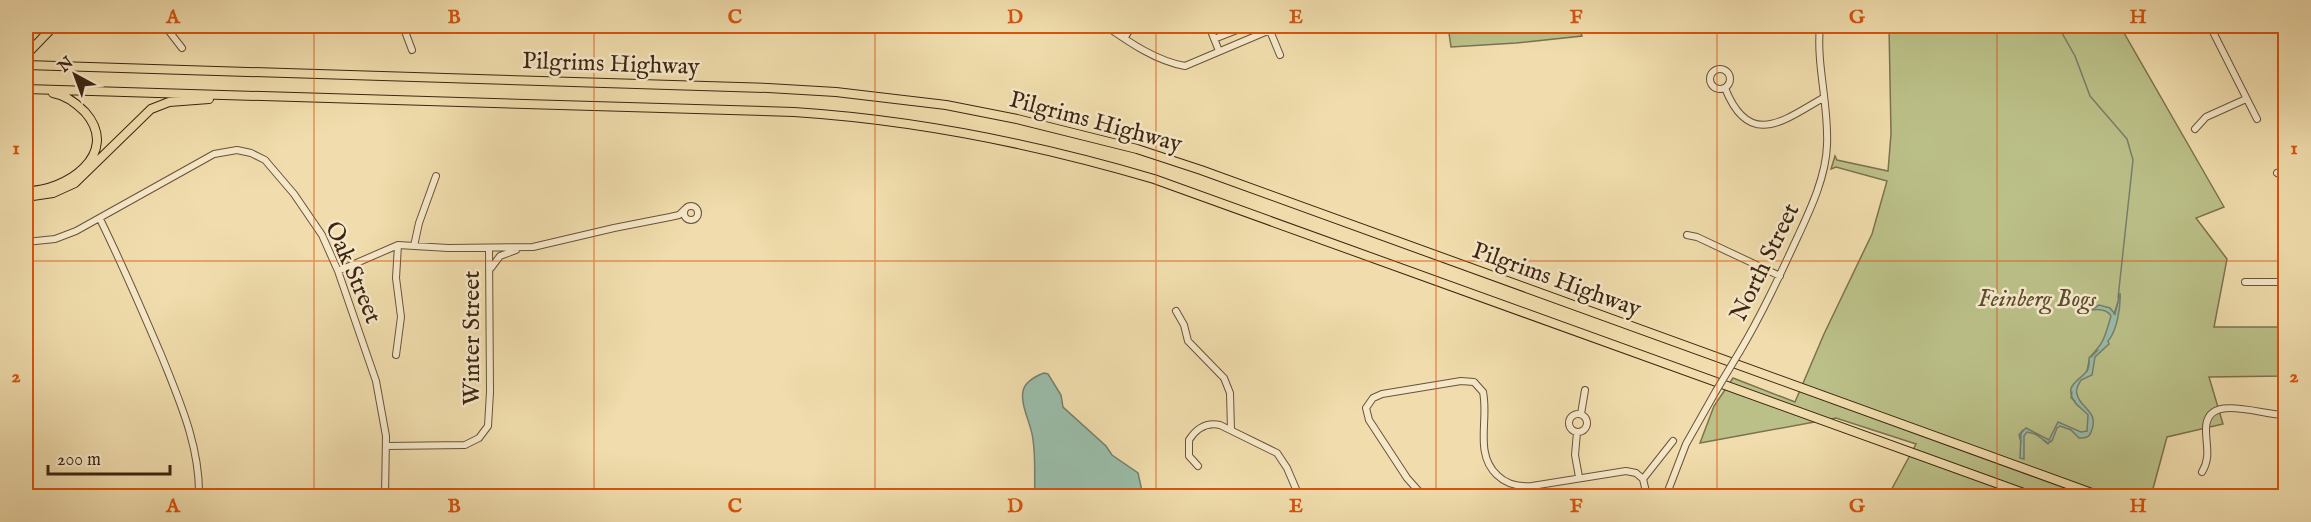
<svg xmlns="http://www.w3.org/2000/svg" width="2311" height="522" font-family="'IM FELL English',serif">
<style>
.green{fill:#bbc088;stroke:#7c724e;stroke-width:1.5}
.water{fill:#9abca9;stroke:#757f6d;stroke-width:1.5}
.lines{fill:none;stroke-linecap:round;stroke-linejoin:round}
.stream{stroke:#757f6d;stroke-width:1.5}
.minor-casing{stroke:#6a5239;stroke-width:8}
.major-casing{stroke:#3d2413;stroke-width:10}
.highway-casing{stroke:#3d2413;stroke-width:10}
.minor{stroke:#f5e8c9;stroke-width:6}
.major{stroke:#f0dcac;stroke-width:8}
.highway{stroke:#f0dcac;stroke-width:8}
.minor-bridge-casing{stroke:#6a5239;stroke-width:8;stroke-linecap:butt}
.minor-bridge{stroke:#f5e8c9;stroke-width:6}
.grid{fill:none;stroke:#d7540d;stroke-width:1.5;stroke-opacity:0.55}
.labels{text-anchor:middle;stroke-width:5;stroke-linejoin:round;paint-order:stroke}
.street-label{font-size:24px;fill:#3d2413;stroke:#f5e8c9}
.park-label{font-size:24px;font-style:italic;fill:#5c4b30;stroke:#f5e8c9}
.neatline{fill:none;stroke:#d7540d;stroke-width:2}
.grid-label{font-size:20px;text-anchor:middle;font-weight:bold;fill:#d7540d}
</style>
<rect width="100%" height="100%" fill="#f0dcac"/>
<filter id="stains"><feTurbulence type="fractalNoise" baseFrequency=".00333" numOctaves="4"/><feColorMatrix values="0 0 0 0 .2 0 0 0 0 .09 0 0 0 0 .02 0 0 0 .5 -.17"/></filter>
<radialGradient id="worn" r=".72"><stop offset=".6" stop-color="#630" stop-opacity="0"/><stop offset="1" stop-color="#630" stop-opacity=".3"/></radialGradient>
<path class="green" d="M1448,26H1578L1582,36L1516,43L1451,47Z
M1889,26H2120L2224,207L2196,218L2227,259L2214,327H2285V376L2209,377L2223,424L2167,437L2151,496H1888L1916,444L1836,418L1700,443L1714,406L1733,378L1795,402L1824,334L1872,234L1887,181L1836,167L1831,169L1835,156L1837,160L1888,171L1891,134Z"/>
<path class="water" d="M2120,293C2121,306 2117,331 2108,341L2109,344L2095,357L2092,375L2081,380C2079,384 2075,389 2077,394C2080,409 2100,411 2091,432C2089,438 2085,438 2079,438L2071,430L2060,426L2057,428L2052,441L2048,443L2035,434L2027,432L2024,436V459L2020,458L2021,433L2026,428L2049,440L2058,422L2081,432L2087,431L2088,415C2084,410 2077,406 2074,401C2064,385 2079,381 2086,372C2090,368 2089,363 2089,358C2105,341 2104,339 2111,316C2107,309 2098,309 2091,310L2099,305L2110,308L2115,314Z
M1044,373L1048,374L1061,395L1063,407L1106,446L1112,455L1138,473L1142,491L1147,496H1035C1034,478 1036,459 1033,440C1032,425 1020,406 1023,391C1025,382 1036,376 1044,373Z"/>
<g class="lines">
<path class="stream" d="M2058,26L2075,56L2090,96L2127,139L2133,160L2118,298
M2114,314L2118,302
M2091,357L2098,350
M2087,371L2089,361
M2072,392L2071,398L2075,401
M2043,440L2048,444L2050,441
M2021,442L2019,435L2023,430"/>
<defs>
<path id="minor" d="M165,26L182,48
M403,26L412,50
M1106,26C1129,42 1156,61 1185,66L1270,30
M1209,26L1219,51
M1268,26L1280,55
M2210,26L2257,119
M1125,37L1132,26
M1214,39L1247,26
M1710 79a10 10 0 1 1 20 0a10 10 0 1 1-20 0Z
M1725,88C1749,149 1783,121 1823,98
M2195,129L2206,117L2246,99
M2277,173L2286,178
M684 213a7 7 0 1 1 14 0a7 7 0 1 1-14 0Z
M100,219C122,264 142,310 162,357C180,402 200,447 199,496
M1687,235L1697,237L1780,276
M26,242L55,239L76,231L214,154L237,150L251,153L265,160L294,194L322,235L338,271L376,381L386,436L385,496
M414,246L419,223L436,176
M491,268L500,256L516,250
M338,271L398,245L448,248L533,247L614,228L670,217L679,215L684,210
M2245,282H2286
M1176,311L1184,325L1188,341L1224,378L1230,393L1231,430
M1740,351C1762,314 1780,275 1798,236C1811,208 1826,176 1827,145C1829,105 1816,65 1820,26
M396,355L401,317L396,278L398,245
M1569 423a9 9 0 1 1 18 0a9 9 0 1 1-18 0Z
M1581,414L1585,390
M1577,432L1575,455L1579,477
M386,446L465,445L479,438L488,426L490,392L489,248
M1198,466L1189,456V440C1196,429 1206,422 1220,425L1277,453L1287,468L1299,496
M2202,472C2211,457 2206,446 2206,430C2205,391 2262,416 2286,415
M1423,496L1407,478L1369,420L1366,408L1373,398L1382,394L1461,381L1474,382L1483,392C1489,420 1474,453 1497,475C1507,485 1519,487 1532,486L1626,471L1636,473L1643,479
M1647,496L1643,479L1673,441
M1666,496L1686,444L1716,391"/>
<path id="major" d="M26,55L54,26"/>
<path id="highway" d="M46,33L48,26
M26,65L768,88L836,92L946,105L1017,119L1137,149L1201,170L2100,496
M26,89L794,112C917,120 1036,144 1154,179L2032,496
M26,191C65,192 122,154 85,112C76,103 65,95 53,93
M26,197L53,193L75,183L151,109L169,102L209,99"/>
</defs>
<use href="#minor" class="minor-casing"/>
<use href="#major" class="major-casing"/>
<use href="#highway" class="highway-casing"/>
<use href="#minor" class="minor"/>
<use href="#major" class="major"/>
<use href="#highway" class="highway"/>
<defs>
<path id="minor-bridge" d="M1716,391L1740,351"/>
</defs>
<use href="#minor-bridge" class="minor-bridge-casing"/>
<use href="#minor-bridge" class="minor-bridge"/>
</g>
<path class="grid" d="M314,26V496M594,26V496M875,26V496M1156,26V496M1436,26V496M1717,26V496M1997,26V496M26,261H2286"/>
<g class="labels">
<g class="street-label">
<text transform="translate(611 63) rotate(2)" y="8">Pilgrims Highway</text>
<text transform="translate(1096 121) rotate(15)" y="8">Pilgrims Highway</text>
<text transform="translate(1764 262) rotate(-64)" y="8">North Street</text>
<text transform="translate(354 272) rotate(67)" y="8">Oak Street</text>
<text transform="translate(1557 279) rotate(20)" y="8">Pilgrims Highway</text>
<text transform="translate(471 338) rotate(-90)" y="8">Winter Street</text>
</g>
<g class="park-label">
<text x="2037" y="306">Feinberg Bogs</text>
</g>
</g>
<rect width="2311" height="522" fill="none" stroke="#f0dcac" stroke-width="66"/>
<g transform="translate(75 75) rotate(319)" stroke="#f5e8c9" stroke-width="4.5" paint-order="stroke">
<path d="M0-4.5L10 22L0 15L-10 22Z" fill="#3d2413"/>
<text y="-9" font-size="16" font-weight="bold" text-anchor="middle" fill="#3d2413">N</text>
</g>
<path d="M48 465v9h122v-9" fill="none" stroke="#3d2413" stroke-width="3"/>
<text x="57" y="465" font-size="18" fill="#3d2413" stroke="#f5e8c9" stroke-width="4.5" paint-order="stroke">200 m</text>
<rect x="33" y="33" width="2245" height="456" class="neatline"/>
<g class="grid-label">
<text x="173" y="23">A</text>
<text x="454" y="23">B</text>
<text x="735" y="23">C</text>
<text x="1015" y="23">D</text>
<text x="1296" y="23">E</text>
<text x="1576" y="23">F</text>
<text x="1857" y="23">G</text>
<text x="2138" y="23">H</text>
<text x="16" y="154">1</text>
<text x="2294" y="154">1</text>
<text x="16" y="382">2</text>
<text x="2294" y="382">2</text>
<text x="173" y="512">A</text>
<text x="454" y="512">B</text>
<text x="735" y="512">C</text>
<text x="1015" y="512">D</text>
<text x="1296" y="512">E</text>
<text x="1576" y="512">F</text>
<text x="1857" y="512">G</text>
<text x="2138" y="512">H</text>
</g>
<rect width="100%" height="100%" filter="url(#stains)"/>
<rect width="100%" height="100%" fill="url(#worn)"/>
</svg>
